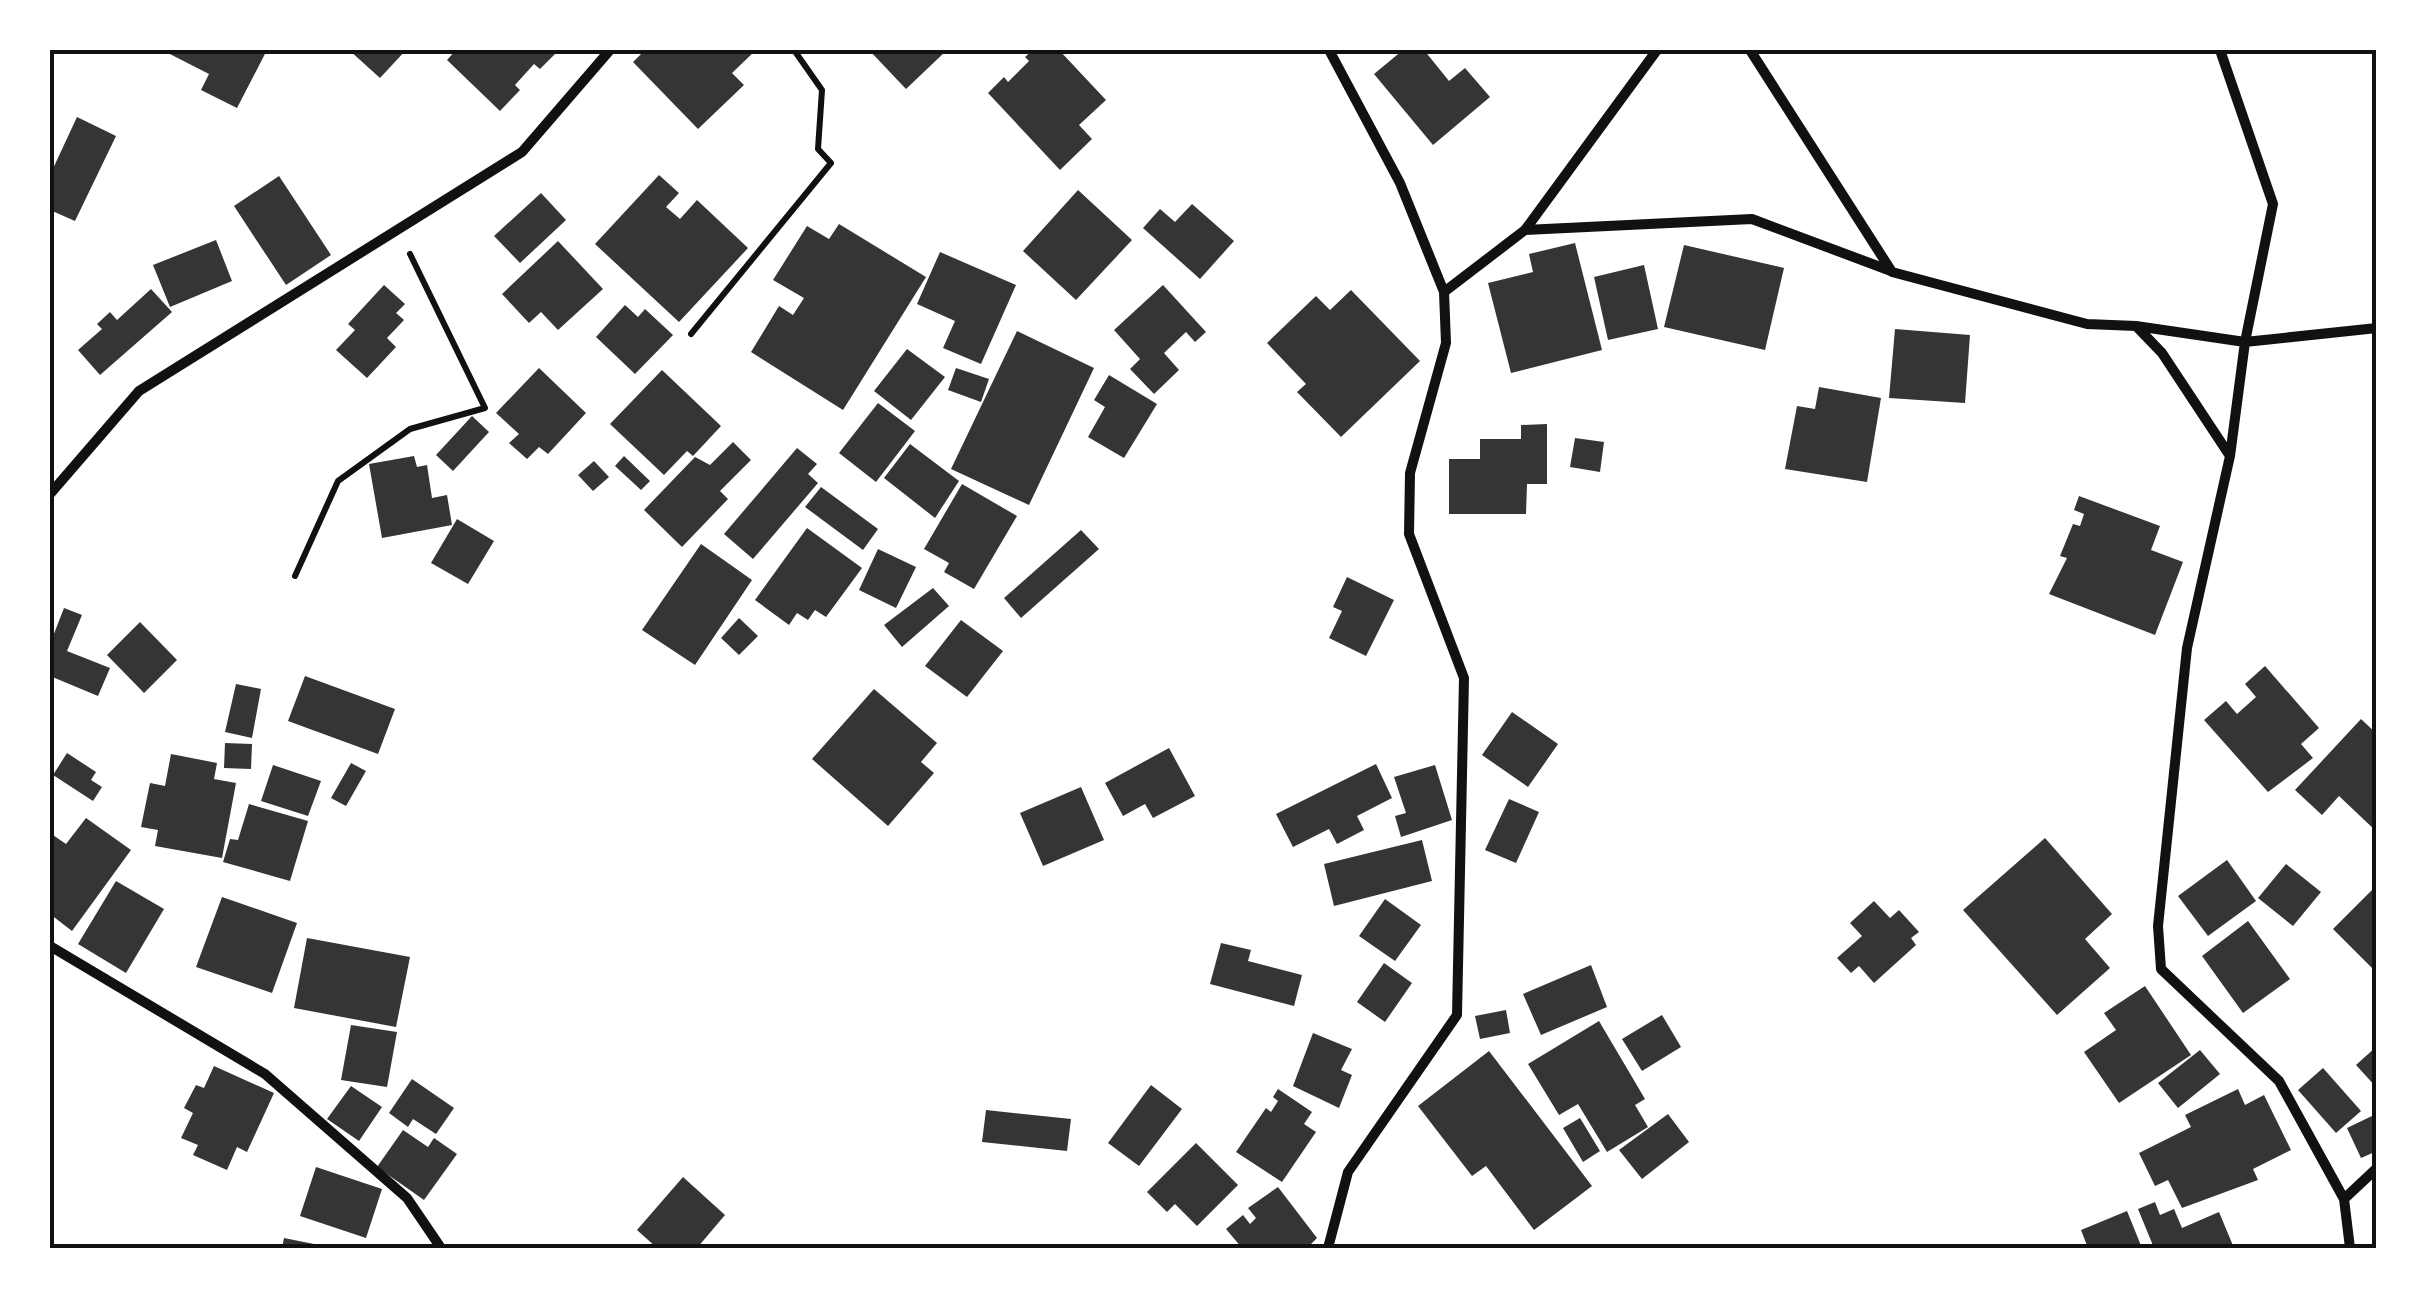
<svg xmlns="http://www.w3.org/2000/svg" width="2427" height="1298" font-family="Commissioner,sans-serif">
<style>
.building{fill:#353535}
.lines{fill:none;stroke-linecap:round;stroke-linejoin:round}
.path{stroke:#111;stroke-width:6}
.minor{stroke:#111;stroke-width:10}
.neatline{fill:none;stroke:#111;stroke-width:4}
</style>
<rect width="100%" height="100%" fill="#fff"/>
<path class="building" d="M162,50H267L237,108L201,90L209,74Z
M349,50H406L380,78Z
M456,50H559L540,69L534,64L515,85L520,90L500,111L447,60Z
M645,50H756L732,73L744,85L698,129L633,62Z
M869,50H947L906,89Z
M1033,50H1059L1106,100L1079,125L1092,139L1060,170L988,93L1004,77L1008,82L1029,61L1025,57Z
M1403,50H1424L1449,81L1465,68L1490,97L1433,145L1374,74Z
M77,117L116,136L75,221L50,210V175Z
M659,175L679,193L666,207L680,219L697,200L748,248L679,322L595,244Z
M279,176L331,255L286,285L234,206Z
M1078,190L1132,240L1076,300L1023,251Z
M541,193L566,220L520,263L494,236Z
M1192,204L1234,241L1200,279L1143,228L1160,209L1175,222Z
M839,224L926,277L843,410L751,352L779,306L793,315L804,298L773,280L807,226L829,239Z
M216,240L232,281L170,307L153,265Z
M558,241L603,289L558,330L541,312L529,323L502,294Z
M1575,243L1602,350L1511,373L1488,283L1533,272L1529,254Z
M1684,245L1784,268L1765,350L1664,327Z
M940,252L1016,285L981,364L943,348L955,321L917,304Z
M1644,265L1658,329L1608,340L1594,277Z
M384,285L405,304L396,313L404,320L387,338L396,347L367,378L336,350L355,330L348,324Z
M1163,285L1206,332L1195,342L1186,332L1164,353L1179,370L1154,394L1130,369L1140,359L1114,330Z
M151,289L172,312L100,375L78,350L102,329L97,324L110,312L117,320Z
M1351,290L1420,361L1341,437L1297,392L1306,384L1267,343L1316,296L1330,310Z
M625,305L638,317L645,309L673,335L635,374L596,337Z
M1895,329L1970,335L1965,403L1889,398Z
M1017,331L1094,368L1029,505L951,469Z
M907,349L945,377L911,420L874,391Z
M539,368L586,413L548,454L539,447L527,459L509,443L519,434L496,413Z
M956,368L989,379L981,402L948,390Z
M662,370L721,426L693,456L687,451L664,475L610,424Z
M1109,375L1157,404L1124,458L1088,437L1105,407L1094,400Z
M1819,387L1881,398L1867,482L1785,469L1797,406L1815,409Z
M878,403L915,431L876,482L839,453Z
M472,416L489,432L453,471L436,455Z
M1547,424V484H1527L1526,514H1449V459H1480V439H1521V425Z
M1575,438L1604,442L1600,472L1570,467Z
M733,442L751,460L720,491L728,499L682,547L644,510L695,457L710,465Z
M910,444L959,481L935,518L884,478Z
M797,448L817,464L808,474L818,483L753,559L724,534Z
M414,456L417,467L427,465L432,498L447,495L452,525L382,538L369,464Z
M624,456L650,481L641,490L615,466Z
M594,461L609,477L593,491L578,475Z
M962,484L1017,516L974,589L944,572L949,563L924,549Z
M821,487L878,529L863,550L805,507Z
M2079,496L2160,526L2151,550L2183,562L2155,635L2049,594L2067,558L2060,556L2073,524L2080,526L2084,514L2074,510Z
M457,519L494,541L468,584L431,563Z
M807,528L862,568L826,617L815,610L808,620L797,613L789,625L755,600Z
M1081,530L1099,549L1021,618L1004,598Z
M701,544L752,580L695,665L642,630Z
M878,549L916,567L896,608L859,590Z
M1347,577L1394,600L1366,656L1329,638L1342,611L1333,607Z
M933,588L949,606L902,647L884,625Z
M64,608L82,615L67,651L110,668L98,696L50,676V644Z
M739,618L758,636L739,655L721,638Z
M961,620L1003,651L967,697L925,666Z
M140,622L177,660L144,693L107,655Z
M2265,666L2319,728L2301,744L2313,758L2268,792L2204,720L2226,701L2237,714L2256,697L2245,684Z
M305,676L395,709L378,754L288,721Z
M236,684L261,689L252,738L225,732Z
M874,689L937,743L921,762L934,773L888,826L812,759Z
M1512,712L1558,744L1528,787L1482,755Z
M2361,719L2377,734V832L2339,796L2322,815L2295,790Z
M225,743L252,744L251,769L224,768Z
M1169,748L1195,796L1153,818L1145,804L1123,816L1105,783Z
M67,753L96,772L91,780L102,787L93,801L53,775Z
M171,754L217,763L214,779L236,783L222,858L155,846L158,830L141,827L150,783L165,786Z
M351,763L366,771L346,806L331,798Z
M1376,764L1392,798L1357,816L1364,830L1337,844L1329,829L1293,847L1276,814Z
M273,765L321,781L308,816L261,801Z
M1435,765L1452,820L1401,837L1395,816L1406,813L1394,777Z
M1081,787L1104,840L1043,866L1020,813Z
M1509,799L1539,812L1516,863L1485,850Z
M249,804L308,821L290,881L223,862L230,839L238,840Z
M86,818L131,850L72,931L50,914V833L66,844Z
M2045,838L2112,914L2085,939L2110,968L2057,1015L1963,910Z
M1422,840L1432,881L1334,906L1324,864Z
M2227,860L2256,901L2208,936L2178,896Z
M2286,864L2321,892L2293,926L2258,898Z
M116,881L164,909L126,973L78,944Z
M2377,885V973L2333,929Z
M222,897L297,923L272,993L196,967Z
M1385,899L1421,925L1395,961L1359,936Z
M1874,901L1890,918L1899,910L1919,932L1911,938L1916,945L1874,983L1859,966L1851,973L1837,958L1862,936L1850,923Z
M2248,921L2290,979L2243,1013L2202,956Z
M307,938L410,957L396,1027L294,1008Z
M1221,943L1251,950L1248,961L1302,975L1294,1006L1210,984Z
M1384,963L1412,983L1385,1022L1357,1002Z
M1591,965L1607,1007L1541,1035L1523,994Z
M2145,986L2191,1055L2119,1103L2084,1052L2116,1030L2104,1013Z
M1506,1010L1510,1033L1480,1039L1475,1016Z
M1662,1015L1681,1047L1642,1071L1622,1039Z
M1599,1021L1645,1099L1635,1105L1648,1127L1607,1152L1578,1104L1559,1115L1528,1064Z
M351,1025L397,1032L387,1087L341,1080Z
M1313,1033L1352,1049L1341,1070L1352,1075L1339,1108L1293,1086Z
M2377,1046V1088L2356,1065Z
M2200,1050L2220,1074L2178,1108L2158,1083Z
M1489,1051L1592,1186L1534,1230L1486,1166L1472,1176L1418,1106Z
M214,1066L274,1093L247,1152L237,1147L227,1170L193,1155L198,1145L181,1138L193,1113L184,1108L196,1085L204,1088Z
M2323,1068L2361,1111L2336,1133L2298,1090Z
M412,1079L454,1108L436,1134L413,1119L408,1127L389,1113Z
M1151,1085L1182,1109L1139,1166L1108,1143Z
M351,1086L382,1107L359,1141L327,1119Z
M1278,1089L1312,1112L1304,1124L1316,1132L1282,1182L1236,1152L1266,1108L1271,1112L1278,1101L1273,1097Z
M2238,1089L2245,1105L2264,1095L2291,1150L2253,1169L2258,1180L2182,1208L2168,1180L2155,1186L2139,1153L2191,1127L2185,1115Z
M986,1110L1071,1119L1067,1151L982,1142Z
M1668,1114L1689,1142L1642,1179L1619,1150Z
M2374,1115L2377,1151L2361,1158L2347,1128Z
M1580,1118L1600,1151L1583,1162L1563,1128Z
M403,1130L428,1147L434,1138L457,1154L424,1200L377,1167Z
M1196,1143L1238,1185L1197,1226L1175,1204L1167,1212L1147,1192Z
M316,1167L382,1189L366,1238L300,1216Z
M683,1177L725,1215L697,1248H657L637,1230Z
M1278,1187L1317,1238L1307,1248H1242L1226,1229L1243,1215L1250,1224L1256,1218L1248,1208Z
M2155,1202L2160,1215L2174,1209L2182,1228L2219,1212L2234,1248H2154L2138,1209Z
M2127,1211L2142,1248H2088L2081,1230Z
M284,1238L324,1246V1248H282Z"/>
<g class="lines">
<path class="path" d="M691,334L831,163L818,149L822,90L794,50
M295,576L338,481L410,429L485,408L410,254"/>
<path class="minor" d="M1750,50L1892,272L2087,324L2136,326L2245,342L2377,328
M2220,50L2273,204L2245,342L2230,456L2187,648L2158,926L2161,969L2279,1081L2344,1199L2350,1248
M1525,230L1752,219L1891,271
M1444,292L1525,230L1657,50
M2136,326L2162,353L2230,456
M50,494L139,391L522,152L610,50
M50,946L265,1074L407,1198L441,1248
M2344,1199L2377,1168
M1328,1248L1348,1172L1457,1015L1464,678L1409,534L1410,473L1446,343L1444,292L1400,183L1329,50"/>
</g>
<rect width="2427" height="1298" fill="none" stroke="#ffffff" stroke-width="105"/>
<rect x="52" y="52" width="2322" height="1194" class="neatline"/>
</svg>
